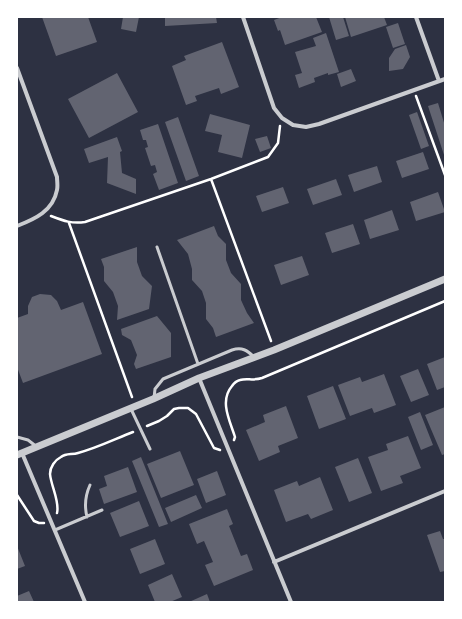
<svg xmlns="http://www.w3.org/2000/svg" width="462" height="619" font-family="'Varela Round',sans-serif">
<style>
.building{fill:#626471}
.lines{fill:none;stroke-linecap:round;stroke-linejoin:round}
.path{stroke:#fff;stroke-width:2.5}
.service{stroke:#caccd0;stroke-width:3}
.minor{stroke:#caccd0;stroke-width:4}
.tertiary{stroke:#caccd0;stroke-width:7}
</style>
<rect width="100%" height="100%" fill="#2d3142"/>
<path class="building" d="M42,17H88L97,42L56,56Z
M123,17H139L136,32L121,29Z
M165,17H216L217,23L165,26Z
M282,17H316L322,32L285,45L280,30L278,31L274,20Z
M329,17H343L349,36L336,40Z
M345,17H384L387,25L351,37Z
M398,23L405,44L393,48L386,27Z
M326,33L339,72L328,75V73L314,78L315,82L299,88L295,75L302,73L295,52L316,46L313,38Z
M222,42L239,87L221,94L219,88L195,96L197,101L186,105L172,66L186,60L184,56Z
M406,45L410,57L403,69L389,71V58L395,49Z
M351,69L356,81L341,87L337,74Z
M117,73L138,112L89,138L68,99Z
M438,103L445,126V158L428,106Z
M417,112L429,146L421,149L409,115Z
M210,114L250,125L242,158L218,152L222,135L205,131Z
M178,117L199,176L186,181L165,122Z
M158,124L178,183L159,190L153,174L157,172L155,165L151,166L145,148L148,147L146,140H143L140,130Z
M267,136L271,148L260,152L255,139Z
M117,137L122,151L120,152L122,173L136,179V194L107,183L108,157L89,163L84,149Z
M423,152L429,169L402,178L396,161Z
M377,166L382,182L354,192L348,175Z
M336,179L342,195L313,205L307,189Z
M283,187L289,203L262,212L256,196Z
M438,192L445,212L416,221L410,202Z
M392,210L399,230L370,239L364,220Z
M353,224L360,244L332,253L325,233Z
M214,226L218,236L226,244V260L231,273L241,284V300L247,313L254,323L216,337L213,328L206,319V303L202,291L192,280V269L188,254L177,240Z
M137,247V262L142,276L152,286L149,309L117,320L118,306L113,292L104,281V267L101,259Z
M302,256L309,275L281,285L274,265Z
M40,294L51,295L57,301L61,310L83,302L102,354L23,383L17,367V318L28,314V306L32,297Z
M157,316L171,333V357L136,369L134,364L137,355L131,340L122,335L121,329Z
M445,357V387L437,390L427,364Z
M418,369L429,395L411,402L400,376Z
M384,374L396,405L374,413L372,408L350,416L338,385L360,377L362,382Z
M333,386L346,419L319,429L307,396Z
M286,406L298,438L278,446L280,452L259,461L246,430L265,422L263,415Z
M445,407V454L442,455L425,415Z
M420,412L433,445L421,450L408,417Z
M408,436L421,468L400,476L403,483L381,491L368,457L388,450L386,444Z
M180,451L194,485L161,498L147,464Z
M141,457L168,524L159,527L132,461Z
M358,458L372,493L349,502L335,467Z
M128,467L137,492L104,504L99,489L107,486L104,476Z
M217,471L226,495L206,503L197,479Z
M320,477L333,510L311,519L308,514L286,522L274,490L297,481L299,486Z
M196,495L202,508L171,522L165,508Z
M139,501L149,526L120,537L110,513Z
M227,509L233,524L229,526L241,556L247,554L253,570L214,586L205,565L213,562L204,541L197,544L189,524Z
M440,531L443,539H445V571L440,572L427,535Z
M155,539L165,564L140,574L130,549Z
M17,546L25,566L17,569Z
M172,574L182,597L170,602H155L148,585Z
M29,591L34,602H17V596Z
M207,594L210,602H189Z"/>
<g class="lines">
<path class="path" d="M416,96L445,175
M211,179L271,341
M51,216C64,221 72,224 85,222L211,179L268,157L278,143L280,126
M69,223L132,397
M147,426L159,421L167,416L174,409L179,408H188L196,414L214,448L220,450
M234,440L235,437C230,421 219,401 232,386C234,383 236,381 240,380C247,378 253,381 262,378L445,301
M17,495L34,521L39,523H44
M57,513C60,502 51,486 50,474C50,467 55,460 61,457C66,453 72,455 78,453C97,448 115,439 133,432"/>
<path class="service" d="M157,247L198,364
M154,398L155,389L163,379L232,350C242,347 247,350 254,357
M131,409L150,449
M17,437L28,440L37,447
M87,517C84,505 85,496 90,485
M55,530L102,510"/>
<path class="minor" d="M243,17L274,108L282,118L293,125L306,127L319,124L445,79
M416,17L439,81
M17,68L57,177C57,181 58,186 57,190C53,211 35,219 17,226
M199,378L291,602
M22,453L85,602
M274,562L445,491"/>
<path class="tertiary" d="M17,455L153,399L199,378L274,350L445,279"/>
</g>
<rect width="462" height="619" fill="none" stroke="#ffffff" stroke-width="36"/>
</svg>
